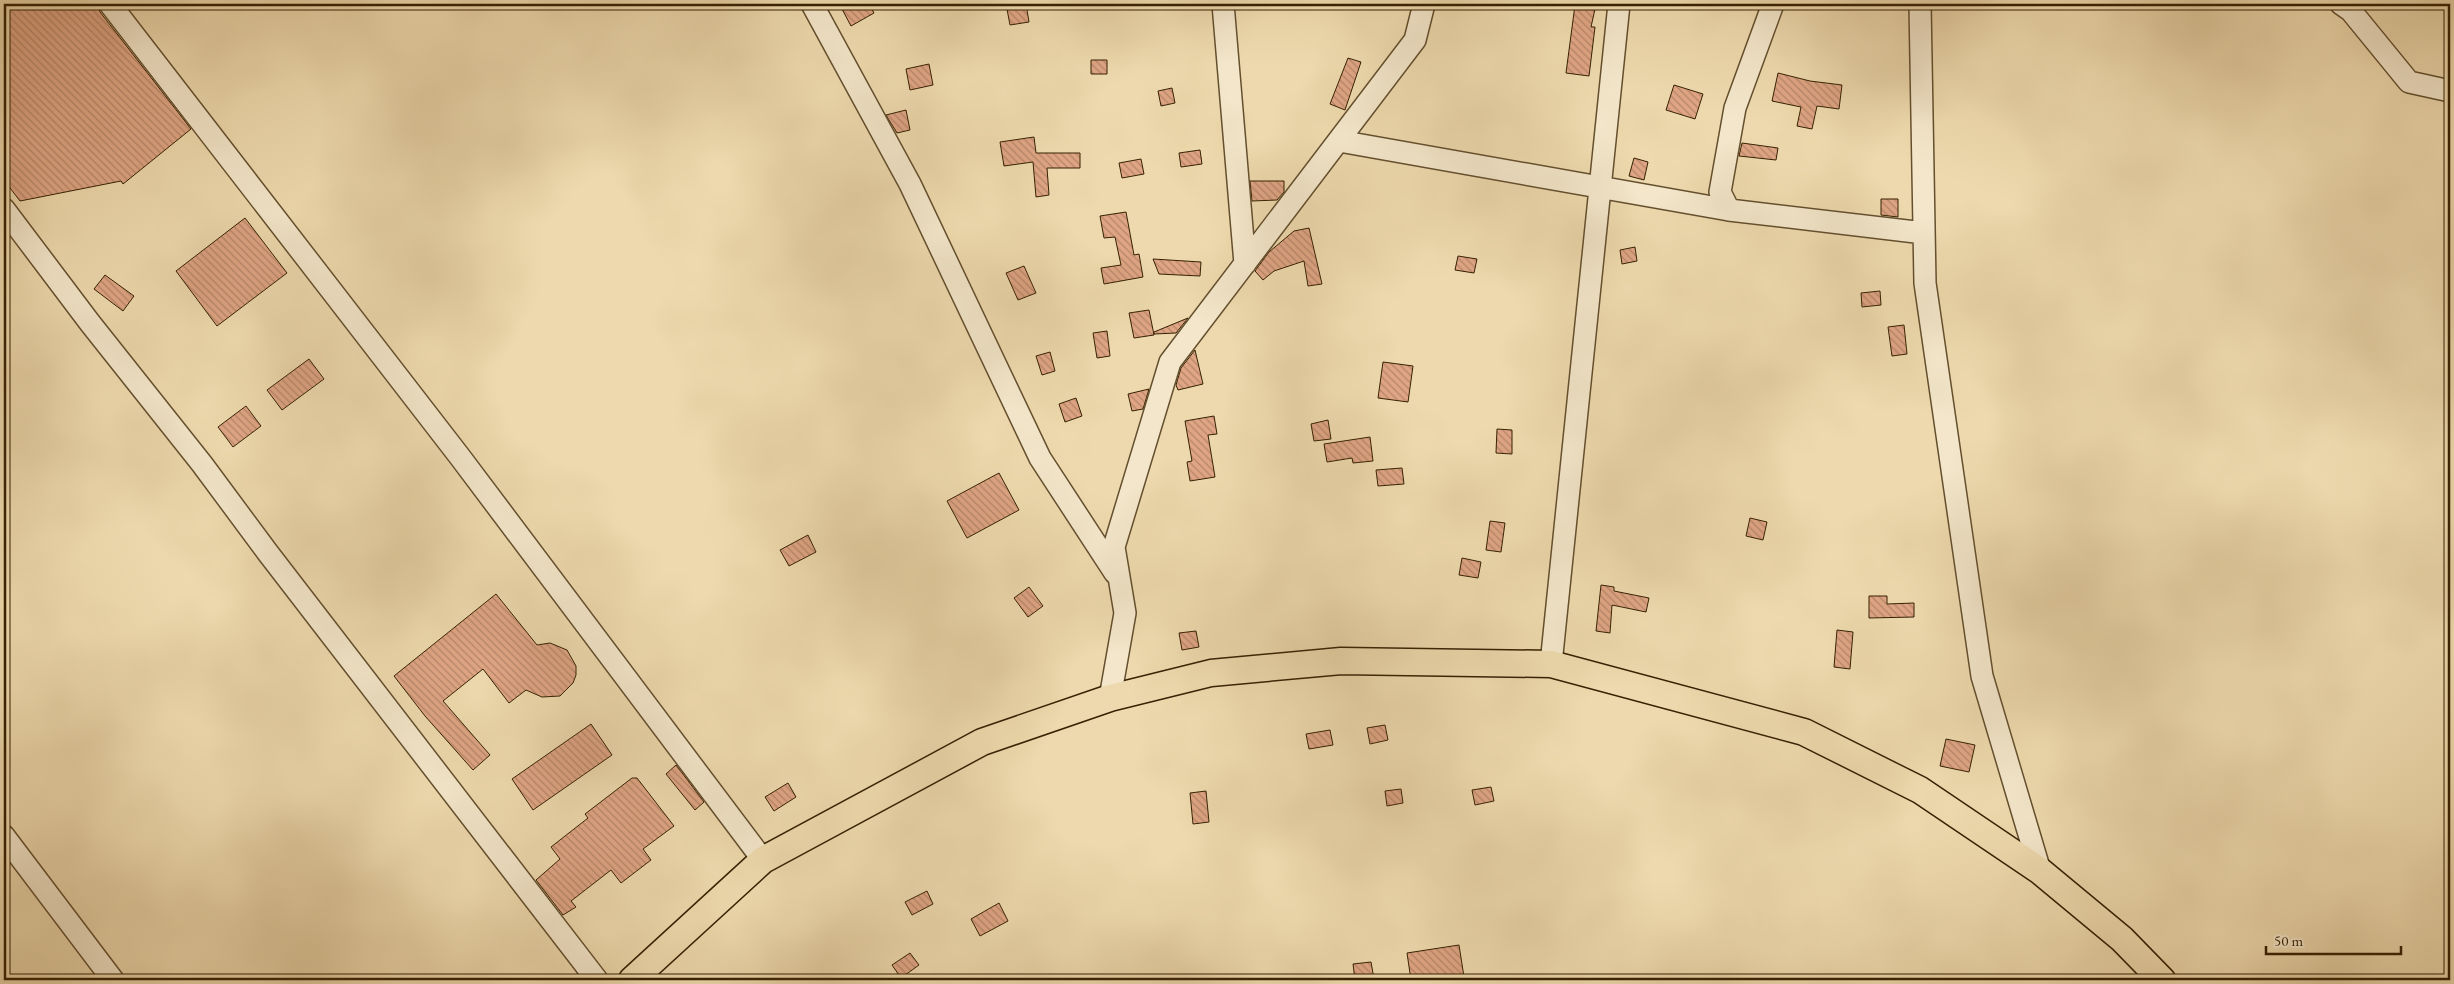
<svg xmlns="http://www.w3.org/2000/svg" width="2454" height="984" font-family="'EB Garamond',serif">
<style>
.building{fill:url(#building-back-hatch);stroke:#362103}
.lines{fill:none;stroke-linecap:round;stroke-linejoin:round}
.minor-casing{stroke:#644f2e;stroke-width:24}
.major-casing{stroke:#362103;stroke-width:29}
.minor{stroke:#f3e6ca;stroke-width:21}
.major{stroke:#edd9ad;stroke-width:26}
</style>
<defs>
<pattern id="building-back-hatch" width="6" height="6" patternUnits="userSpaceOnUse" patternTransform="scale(1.25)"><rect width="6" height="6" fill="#dfa584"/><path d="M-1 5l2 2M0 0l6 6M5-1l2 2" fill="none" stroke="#b6866a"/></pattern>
</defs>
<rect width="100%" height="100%" fill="#edd9ad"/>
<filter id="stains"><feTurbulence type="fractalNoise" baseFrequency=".004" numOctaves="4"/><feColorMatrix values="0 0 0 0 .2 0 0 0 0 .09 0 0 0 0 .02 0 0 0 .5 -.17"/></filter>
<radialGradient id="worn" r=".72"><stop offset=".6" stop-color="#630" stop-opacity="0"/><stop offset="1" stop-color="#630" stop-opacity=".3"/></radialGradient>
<path class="building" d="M4,4H97L100,12L191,129L123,184L121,181L20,201L4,180Z
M851,4H869L874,13L851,26L842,9Z
M1006,4H1026L1029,22L1010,25Z
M1575,5L1595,9L1591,27H1595L1589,76L1566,73Z
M1348,58L1361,62L1345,110L1330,104Z
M1091,60H1107V74H1091Z
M929,64L933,85L910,90L906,69Z
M1778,73L1810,81L1842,85L1839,109L1817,106L1812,129L1797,126L1801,107L1772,101Z
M1674,85L1703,94L1695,119L1666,110Z
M1172,88L1175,103L1161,106L1158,91Z
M906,110L910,130L897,133L886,115Z
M1034,137L1036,153H1080V168H1047L1049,195L1036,197L1033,162L1004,166L1000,142Z
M1742,143L1778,148L1776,160L1739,156Z
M1200,150L1202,164L1181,167L1179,153Z
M1634,158L1648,162L1644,180L1629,176Z
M1141,159L1144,174L1122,178L1119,163Z
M1250,181H1284V192L1277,200L1252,201Z
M1881,199H1898V217L1881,215Z
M1126,212L1134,255L1139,254L1143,277L1104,284L1101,268L1121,265L1115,237L1104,238L1100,216Z
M245,218L287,273L217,326L176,271Z
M1309,228L1322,284L1308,286L1304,261L1274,271L1263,280L1255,271L1269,252L1294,231Z
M1635,247L1637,261L1622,264L1620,250Z
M1458,256L1477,259L1474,273L1455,270Z
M1153,259L1201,262L1200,276L1159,274Z
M1024,266L1036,293L1018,300L1006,273Z
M105,275L134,296L123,311L94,289Z
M1880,291L1881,305L1862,307L1861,293Z
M1149,310L1154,335L1134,338L1129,313Z
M1188,318L1176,333L1154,334V332Z
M1904,325L1907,354L1892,356L1888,327Z
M1107,331L1110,356L1097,358L1093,333Z
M1195,350L1203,384L1178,390L1176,385L1181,368Z
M1050,352L1055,371L1042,375L1036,356Z
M309,359L324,379L282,410L267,390Z
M1383,362L1413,366L1408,402L1378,398Z
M1149,389L1143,409L1132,411L1128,394Z
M1076,398L1082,416L1065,422L1059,404Z
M246,406L261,426L233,447L218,427Z
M1214,416L1217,434L1208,435L1215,477L1190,481L1187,462L1192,461L1185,421Z
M1328,420L1331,439L1314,441L1311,424Z
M1497,429L1512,430V454L1496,453Z
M1370,437L1373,461L1353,463L1352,458L1327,462L1324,444Z
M1402,468L1404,484L1378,486L1376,470Z
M999,473L1019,510L967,538L947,501Z
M1750,518L1767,522L1763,540L1746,536Z
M1490,521L1505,523L1501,552L1486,550Z
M808,535L816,552L789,566L780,550Z
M1462,558L1481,562L1478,578L1459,575Z
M1601,585L1614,587V591L1649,598L1646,612L1612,605L1610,633L1596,631Z
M1029,587L1043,606L1028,617L1014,598Z
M496,594L537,645L550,643L567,650L576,666V675L573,683L560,696L542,697L526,690L509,703L483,669L443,701L490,755L473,770L425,716L394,676Z
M1869,596H1887V604L1914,603V617L1869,618Z
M1837,630L1853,632L1850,669L1834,667Z
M1196,631L1199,647L1182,650L1179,633Z
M591,724L612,755L533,810L512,779Z
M1385,725L1388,740L1370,744L1367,728Z
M1330,730L1333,745L1309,749L1306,734Z
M1946,739L1975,745L1969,772L1940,766Z
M676,765L704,802L695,810L666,774Z
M632,778H637L674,826L643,849L651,860L621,883L611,870L571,901L576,907L563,915L536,880L560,859L551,847L588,818L585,814Z
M788,783L796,797L774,811L765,797Z
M1491,787L1494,801L1475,805L1472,790Z
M1401,789L1403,803L1387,806L1385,791Z
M1206,791L1209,822L1193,824L1190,793Z
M927,891L933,904L912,915L905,902Z
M999,903L1008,921L980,936L971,919Z
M1459,945L1464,977L1444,980H1411L1407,953Z
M910,953L919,965L901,978L892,965Z
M1371,962L1374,979L1355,980L1353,964Z"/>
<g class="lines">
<defs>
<path id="minor" d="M110,4L460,457L763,860
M812,4L910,184L1040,458L1115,573
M1223,4L1245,264
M1920,4L1925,283L1982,676L2040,871
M2341,4L2351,11L2409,82L2450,91
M1339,141L1729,210L1924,233
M4,209L90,323L202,464L268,553L597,980
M1729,210L1720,192L1735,108L1773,4
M1551,664L1619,4
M1110,698L1125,613L1114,547L1170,362L1415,40L1424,4
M4,836L113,980"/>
<path id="major" d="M632,980L763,860L982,742L1110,698L1211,673L1341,661L1551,664L1804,732L1920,790L2040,871L2122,939L2162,980"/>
</defs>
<use href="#minor" class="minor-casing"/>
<use href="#major" class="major-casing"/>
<use href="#minor" class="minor"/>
<use href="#major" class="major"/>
</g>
<rect width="2454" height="984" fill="none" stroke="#edd9ad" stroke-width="20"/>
<rect x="5" y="5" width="2444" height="974" fill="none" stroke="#362103" stroke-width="2.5"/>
<rect x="10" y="10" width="2434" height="964" fill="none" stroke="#362103"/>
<path d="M2266 946v8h135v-8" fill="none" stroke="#362103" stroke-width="2.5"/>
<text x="2274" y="946" font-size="15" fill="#362103" stroke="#f3e6ca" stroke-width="4" paint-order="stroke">50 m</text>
<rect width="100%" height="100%" filter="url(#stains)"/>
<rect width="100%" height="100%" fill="url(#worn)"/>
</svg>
